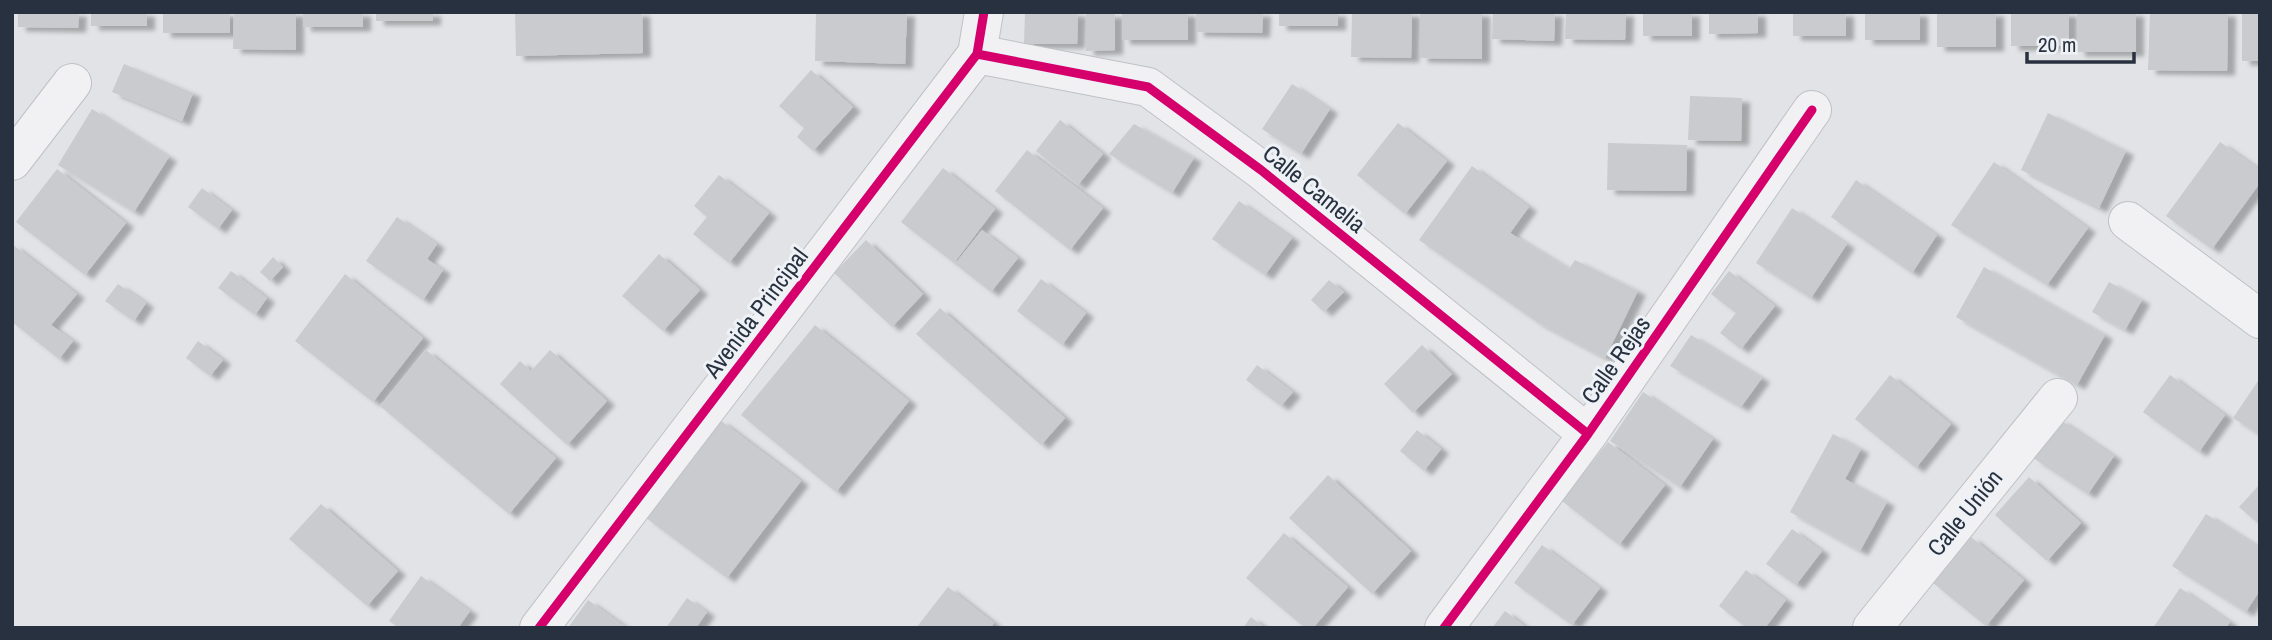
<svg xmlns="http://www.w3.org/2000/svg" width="2272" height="640" font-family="'Archivo Narrow',sans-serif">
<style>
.building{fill:#c9cbce;filter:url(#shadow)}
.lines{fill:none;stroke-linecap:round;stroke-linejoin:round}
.minor-casing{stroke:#bfc1c4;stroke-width:40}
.tertiary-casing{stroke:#bfc1c4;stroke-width:40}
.minor{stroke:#f1f1f3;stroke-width:38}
.tertiary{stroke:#f1f1f3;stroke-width:38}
.cycleway-casing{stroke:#eef2f6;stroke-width:13}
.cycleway{stroke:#d6006c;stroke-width:9}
.labels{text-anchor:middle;stroke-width:6;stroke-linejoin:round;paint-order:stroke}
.street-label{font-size:24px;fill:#28313f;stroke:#eef2f6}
</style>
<defs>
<filter id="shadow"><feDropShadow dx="8" dy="4.5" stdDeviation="2" flood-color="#0004"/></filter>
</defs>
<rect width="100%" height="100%" fill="#e1e3e6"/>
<path class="building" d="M18,12H79L78,28L18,27Z
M91,12H147V26H91Z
M163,12H230V33H163Z
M234,12H296V50L233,49Z
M303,12H363V27H303Z
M376,12H433V21H376Z
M515,12H642L643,53L516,56Z
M816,12H907L905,64L815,61Z
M1025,12H1078L1077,44H1024Z
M1122,12H1188V40H1122Z
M1196,12H1263L1262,33L1196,32Z
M1279,12H1338V26H1279Z
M1352,12H1412L1411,58L1351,57Z
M1420,12H1482V59L1420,58Z
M1493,12H1555L1554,41L1492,39Z
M1566,12H1626L1625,40L1565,39Z
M1643,12H1692V36H1643Z
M1709,12H1758V33L1709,34Z
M1793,12H1846V36H1793Z
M1865,12H1920V40H1865Z
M1937,12H1996V47H1937Z
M2011,12H2069V46H2011Z
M2077,12H2136V52H2077Z
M2150,12H2228L2227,71L2148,70Z
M2242,12H2260V61H2242Z
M1086,13H1115V50L1086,51Z
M124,64L193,93L182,121L112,92Z
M811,70L853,107L813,151L797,137L804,128L779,106Z
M1292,84L1330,109L1301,154L1262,129Z
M1690,96L1742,98L1741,141L1688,140Z
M92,109L169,157L134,212L58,165Z
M2048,113L2126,151L2099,208L2021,170Z
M1060,120L1103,154L1078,185L1036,151Z
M1398,123L1447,161L1405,214L1357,175Z
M1134,124L1194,158L1172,193L1109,154Z
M2220,142L2260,170V183L2212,249L2166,216Z
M1608,143L1687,145L1686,191L1607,190Z
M1027,150L1103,208L1070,250L995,191Z
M1994,162L2088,228L2047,285L1951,225Z
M1472,166L1529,207L1510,233L1569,269L1575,260L1638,291L1605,358L1537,322L1419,240Z
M943,168L995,209L954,263L901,222Z
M57,169L126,223L85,275L16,222Z
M719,175L769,213L729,263L693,234L707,217L694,206Z
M1856,180L1937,235L1912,273L1831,217Z
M202,188L232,210L218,229L188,207Z
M1239,201L1292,238L1265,275L1212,239Z
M1792,208L1847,244L1811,298L1756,263Z
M397,217L437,244L427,259L443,270L423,300L366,261Z
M982,230L1018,258L991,292L955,264Z
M866,240L923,294L892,327L834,273Z
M12,244L77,294L51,325L73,341L59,359L12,322Z
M659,254L700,290L663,331L622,296Z
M273,257L283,267L270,281L260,272Z
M1984,267L2105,335L2077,385L1956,317Z
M231,271L267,298L255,315L218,288Z
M1729,271L1775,306L1741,349L1720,333L1736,313L1711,294Z
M345,274L423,338L373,402L295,341Z
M1041,279L1086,313L1062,345L1017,311Z
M1329,280L1344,292L1324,312L1311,300Z
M2109,282L2142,300L2125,330L2092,312Z
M118,284L146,303L134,321L105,301Z
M940,308L1065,418L1041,445L916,334Z
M815,325L909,401L836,492L741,415Z
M1691,335L1762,378L1741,407L1670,366Z
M198,341L223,360L210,376L186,358Z
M1422,345L1452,374L1413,413L1384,384Z
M426,350L556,458L509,514L380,406Z
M550,350L607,401L567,445L500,384L520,361L531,371Z
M1257,365L1293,392L1281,406L1246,380Z
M1890,375L1951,424L1916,468L1855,419Z
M2170,375L2225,415L2199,452L2143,412Z
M2260,378V435L2233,418Z
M1643,392L1713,439L1680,487L1610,441Z
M2059,419L2114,456L2088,494L2033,458Z
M720,420L801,481L727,578L646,518Z
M1417,430L1441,449L1424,471L1400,451Z
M1833,434L1861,449L1845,479L1887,502L1860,551L1790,512Z
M1608,442L1665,485L1619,545L1562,501Z
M1328,475L1411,551L1372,594L1289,518Z
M2029,477L2081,523L2047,561L1995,515Z
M2260,484V525L2239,507Z
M321,504L398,571L367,606L289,539Z
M2206,514L2260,548V590L2246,612L2172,566Z
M1792,529L1822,551L1796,585L1766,564Z
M1284,533L1348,587L1313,628H1305L1246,578Z
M1971,537L2024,580L1986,626L1933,583Z
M1542,545L1600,588L1572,625L1514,583Z
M1746,570L1786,600L1765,628H1747L1719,606Z
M421,576L470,611L458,628H399L389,621Z
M948,587L994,623L990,628H916Z
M2180,588L2230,622L2226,628H2153Z
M687,598L707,612L696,628H666Z
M588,600L627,628H568Z
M1505,611L1527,628H1492Z
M1251,617L1265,628H1243Z"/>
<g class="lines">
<defs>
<path id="minor" d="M977,54L1148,87L1261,170L1588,434
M12,161L72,83
M2128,221L2260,319
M1444,628L1588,434L1812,110
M1872,628L2058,398"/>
<path id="tertiary" d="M539,628L977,54L984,12"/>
</defs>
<use href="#minor" class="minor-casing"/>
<use href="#tertiary" class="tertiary-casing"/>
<use href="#minor" class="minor"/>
<use href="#tertiary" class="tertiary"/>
<defs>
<path id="cycleway" d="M977,54L1148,87L1261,170L1588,434
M539,628L977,54L984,12
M1444,628L1588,434L1812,110"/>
</defs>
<use href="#cycleway" class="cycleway-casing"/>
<use href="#cycleway" class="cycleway"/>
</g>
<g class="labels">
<g class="street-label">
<text transform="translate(1314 189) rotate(39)" y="8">Calle Camelia</text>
<text transform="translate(756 313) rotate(-53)" y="8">Avenida Principal</text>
<text transform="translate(1616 360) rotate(-55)" y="8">Calle Rejas</text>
<text transform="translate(1965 513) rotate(-51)" y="8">Calle Unión</text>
</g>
</g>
<rect width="2272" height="640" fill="none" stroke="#28313f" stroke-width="28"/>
<path d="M2027 52v10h107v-10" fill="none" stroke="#28313f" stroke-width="3.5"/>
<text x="2038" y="52" font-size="21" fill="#28313f" stroke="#eef2f6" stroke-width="5" paint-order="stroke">20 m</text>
</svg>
